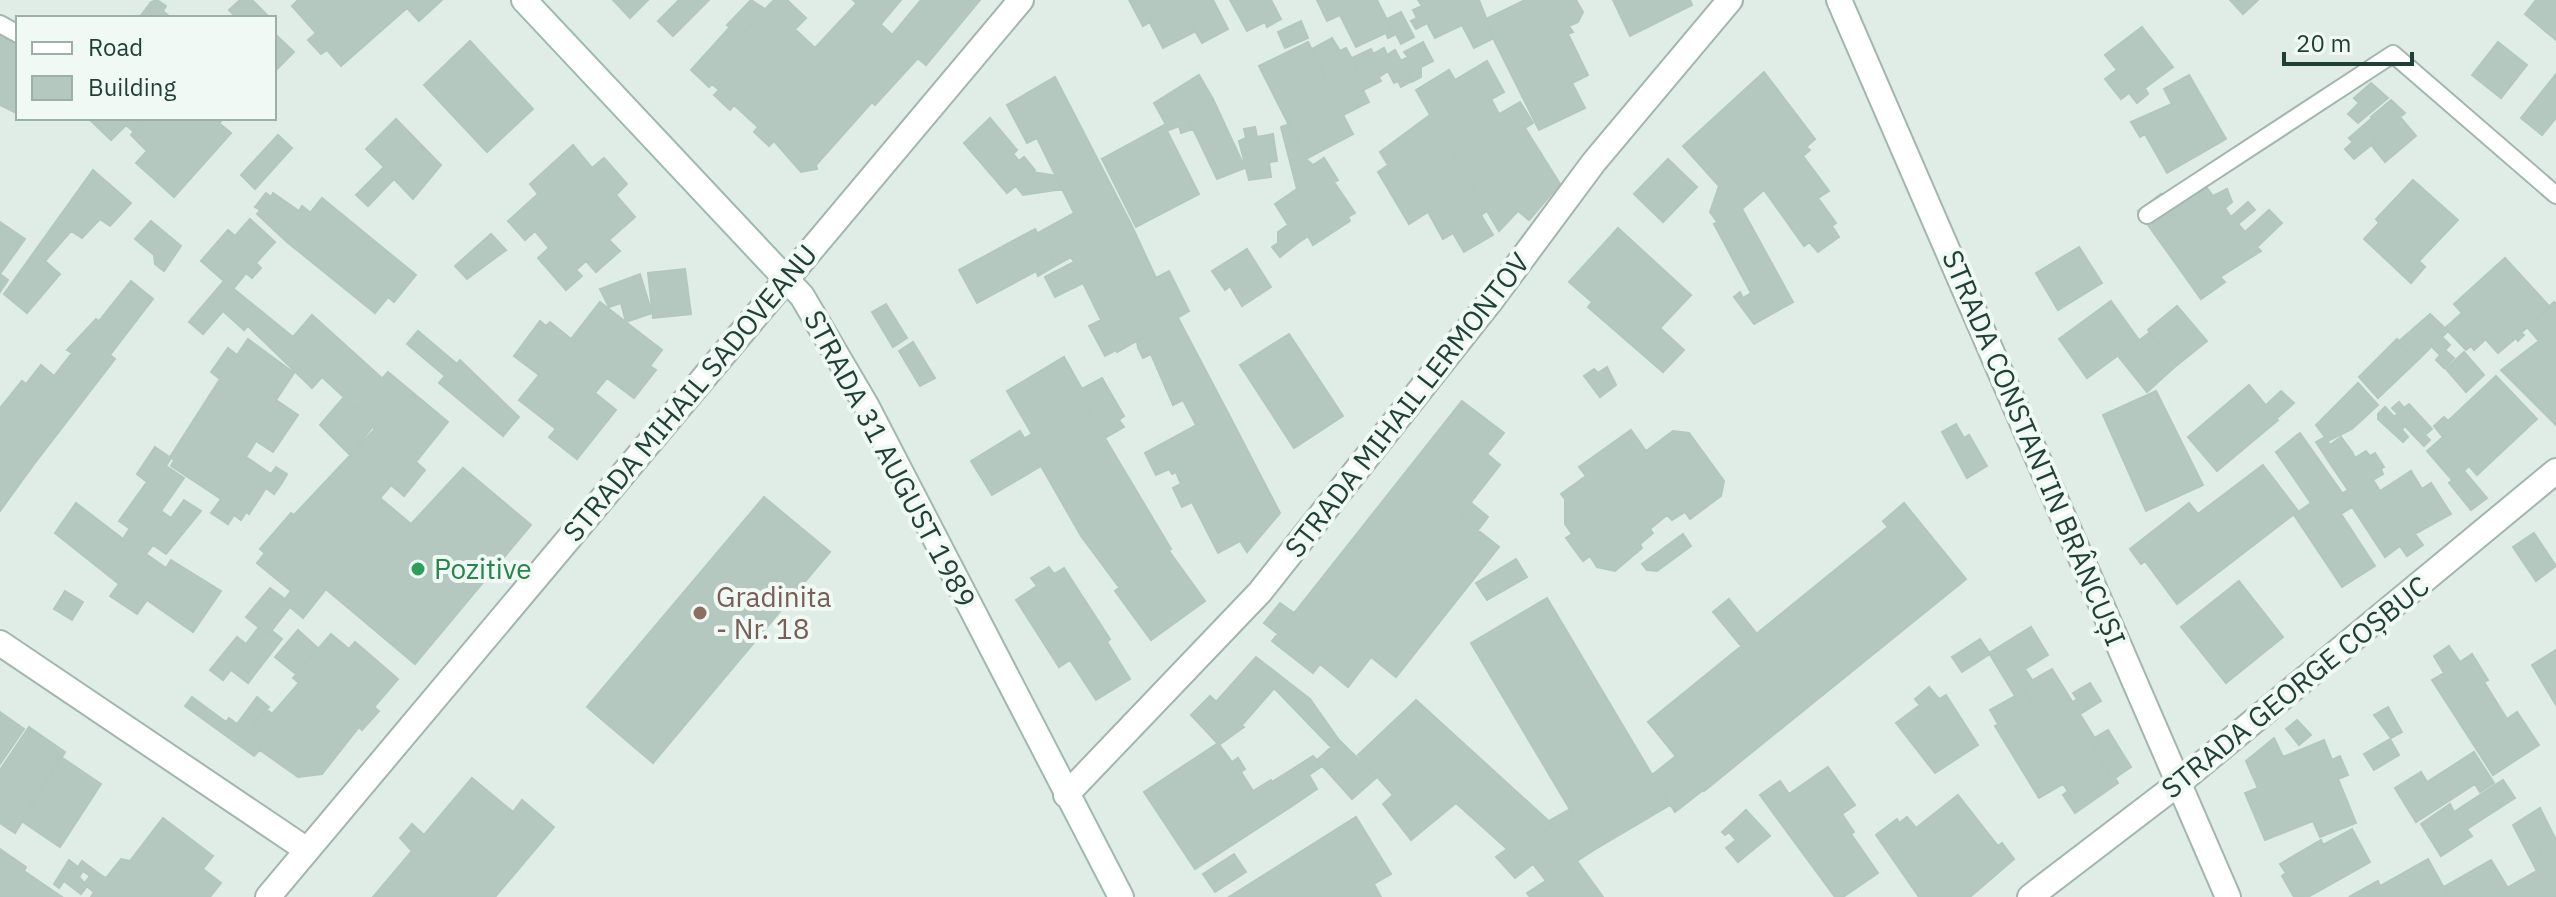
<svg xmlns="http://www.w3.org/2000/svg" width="2556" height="897" font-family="'IBM Plex Sans',sans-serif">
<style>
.building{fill:#b5c8c0;stroke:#b2c7bf;stroke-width:2}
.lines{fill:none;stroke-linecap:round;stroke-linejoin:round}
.lane-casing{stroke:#a2b5af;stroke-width:20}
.street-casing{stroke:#a2b5af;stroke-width:28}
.secondary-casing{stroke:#9eb9b0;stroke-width:28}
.lane{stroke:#fff;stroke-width:16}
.street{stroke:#fff;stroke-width:24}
.secondary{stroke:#fff;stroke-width:24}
.leisure-dot{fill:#2e9e5b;stroke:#f1f9f5;stroke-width:3}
.education-dot{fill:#8d6e63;stroke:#f1f9f5;stroke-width:3}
.labels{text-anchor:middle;stroke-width:8;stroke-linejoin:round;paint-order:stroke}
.street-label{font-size:28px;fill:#1f3f37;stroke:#f1f9f5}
.leisure-label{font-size:28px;fill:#27864d;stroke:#f1f9f5;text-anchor:start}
.education-label{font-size:28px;fill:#785e54;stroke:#f1f9f5;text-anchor:start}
</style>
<rect width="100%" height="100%" fill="#e0ede7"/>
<path class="building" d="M157,0L166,6L163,11L171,18H139L151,2Z
M240,0H252L270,18H237L229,10Z
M298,0H442L419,21L407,8L341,66L327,50L321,54L308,40L316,33L292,6Z
M613,0H648L630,18Z
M679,0H709L673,36L658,21Z
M751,0L765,9L739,37L727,25Z
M774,0H787L806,18L795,29L769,5Z
M853,0H901L880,25Z
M921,0H980L926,65L891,36Z
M1129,0H1213L1228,29L1202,43L1179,3L1148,19L1150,22L1143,26Z
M1230,0H1271L1281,19L1267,27L1265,22L1247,31Z
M1317,0H1377L1392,30L1356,47L1340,15L1327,21Z
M1418,0H1479L1494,38L1474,48L1462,25L1435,38L1427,23L1416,29L1411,21L1417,18L1413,10L1422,6Z
M1525,0H1576L1583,12L1578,22L1569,26L1573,32L1568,34L1588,75L1527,106L1484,20Z
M1613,0H1690L1692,5L1630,36Z
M2230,0H2258L2243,14Z
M2536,0H2556V40L2525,14Z
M857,3L918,58L875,105L872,102L816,165L817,169L801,172L774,141L769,146L754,132L758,127L734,105L730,110L714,95L719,90L712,84L746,47L737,40L769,5L815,48Z
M1179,3L1194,32L1163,48L1148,19Z
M1401,12L1414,37L1401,44L1396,34L1388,38L1386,33L1392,30L1387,19Z
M1301,21L1308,38L1285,48L1278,32Z
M0,23L18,36V114L0,105Z
M2142,27L2173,67L2145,88L2148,94L2137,103L2129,93L2121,99L2105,79L2117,70L2105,55Z
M729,28L746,47L709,87L691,70Z
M274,33L294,52L274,72Z
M1332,38L1340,51L1346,48L1358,70L1328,83L1312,49Z
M470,41L533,109L487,152L424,85Z
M1308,42L1328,83L1372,64L1381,81L1363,90L1369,102L1343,115L1353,134L1306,159L1259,66Z
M1423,42L1433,61L1421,67V77L1412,82L1401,61L1408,57L1404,52Z
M2498,42L2527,65L2501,98L2472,75Z
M1384,48L1387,55L1395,50L1412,81L1401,87L1398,81L1394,83L1388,71L1379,77L1372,64L1358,70L1352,58L1371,49L1373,54Z
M1487,61L1504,92L1438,129L1416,90L1449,70L1455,80Z
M1764,72L1815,139L1806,147L1810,150L1742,209L1718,223L1710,212L1719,186L1683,146Z
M2556,74V118L2542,135L2521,118Z
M1199,75L1213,99L1185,112L1193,129L1181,133L1179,126L1169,130L1154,103Z
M2189,75L2226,139L2167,173L2145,134L2140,137L2131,122L2172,104L2164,89Z
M1055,77L1131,224L1055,266L1038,233L1074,213L1037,138L1027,143L1007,105Z
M1572,83L1585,108L1539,130L1527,106Z
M2371,83L2388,98L2358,123L2348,114L2359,103L2354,98Z
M1213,99L1245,168L1217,179L1185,112Z
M1491,99L1499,114L1520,102L1533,123L1525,128L1560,184L1529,220L1518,211L1499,231L1438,129Z
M2391,100L2405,113L2400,117L2416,136L2385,162L2372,146L2375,142L2372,138L2381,131L2371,117Z
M1430,115L1487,211L1481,215L1493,235L1464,252L1453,233L1443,239L1428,212L1409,224L1378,172L1388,165L1380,152Z
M88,118H145L133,131L126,125L111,140Z
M145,118H224L219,123L231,133L174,197L136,163L147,151L131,135Z
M990,118L1017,150L1013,154L1019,161L1024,157L1035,170L1007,193L964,143Z
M396,119L441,165L413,199L394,179L368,206L356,195L384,167L366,149Z
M2371,119L2381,131L2372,138L2375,142L2354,159L2345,149L2353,142L2349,138Z
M1289,124L1306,159L1313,165L1324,158L1338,180L1334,182L1355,213L1348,217L1350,221L1313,245L1308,236L1322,227L1297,189L1281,127Z
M1164,125L1199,194L1136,227L1102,159Z
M1255,127L1257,137L1273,134L1277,161L1269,162L1271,177L1249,180L1239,141L1246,138L1244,129Z
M278,135L292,148L255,189L241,175Z
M573,145L592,168L604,158L627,184L616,195L635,217L609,240L620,251L596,272L586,261L576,270L582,276L566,290L538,258L549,248L535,231L525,240L508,221L538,194L530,184Z
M1803,156L1829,191L1818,198L1836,223L1804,246L1764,190Z
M1668,159L1697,187L1663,222L1634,194Z
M93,170L131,203L110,226L100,219L82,238L71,231L45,261L60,274L27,313L4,294Z
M1032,172L1057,176L1063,189L1023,195L1016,186Z
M2413,180L2458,220L2419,261L2425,267L2411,283L2364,239L2379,223L2376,219Z
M2204,184L2213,196L2227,189L2232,202L2225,208L2231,217L2248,202L2255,210L2238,224L2245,232L2269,210L2282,223L2257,247L2261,251L2220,277L2225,282L2201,299L2138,211L2161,194L2171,209Z
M1297,189L1322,227L1299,242L1275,204Z
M266,193L271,197L273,193L299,211L302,206L311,213L287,242L257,214L260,210L255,207Z
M322,198L416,275L394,302L388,297L375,313L287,242Z
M1742,209L1793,302L1754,324L1734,297L1740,292L1743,298L1751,293L1714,224Z
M250,219L275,242L256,263L261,268L252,278L246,273L233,289L201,261L228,230L235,236Z
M151,221L181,246L164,271L155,264L154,255L135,239Z
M0,222L25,239L0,274L8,280L0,292Z
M1131,224L1156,278L1169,271L1189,311L1117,352L1083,283L1055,297L1045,277L1074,262L1071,257Z
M1288,225L1299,242L1280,257L1272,247L1278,243V232Z
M1832,226L1839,237L1818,252L1809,242Z
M1618,228L1691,295L1660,328L1684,350L1663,372L1588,307L1592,302L1569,282Z
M1035,229L1055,266L1038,276L1036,271L977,303L959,270Z
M491,234L506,250L467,279L455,266Z
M2079,247L2102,283L2058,310L2036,273Z
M1247,249L1271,287L1242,306L1230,286L1225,290L1212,271Z
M2505,258L2550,307L2521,333L2524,335L2518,341L2516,338L2498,353L2454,304Z
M685,269L691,314L653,318L648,273Z
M640,274L652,313L626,322L621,303L609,307L600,289Z
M131,281L153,299L110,355L115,359L37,460L5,436L0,442V408L22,381L26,384L41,365L54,376L72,353L67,350L96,319L99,321Z
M224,281L293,337L312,315L383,379L356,408L322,377L312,388L248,326L244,330L223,311L203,334L189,322Z
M2111,301L2139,340L2087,378L2059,339Z
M600,302L662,350L650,366L656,370L634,398L607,378L595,393L616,410L577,459L549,437L556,429L519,400L539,375L514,356L540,321L546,326L550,322L571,339Z
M2554,302L2556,304V425L2501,370L2539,341L2527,327Z
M886,304L907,338L893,347L872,312Z
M2177,306L2207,341L2177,365L2148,330Z
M2462,313L2486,339L2474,350L2471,346L2466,350L2445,328Z
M2430,314L2448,331L2442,337L2450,345L2445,350L2454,358L2444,368L2436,360L2440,355L2433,348L2434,344L2417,361L2398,342Z
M1178,318L1226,409L1196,425L1183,400L1173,405L1151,354L1143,358L1138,348L1137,341Z
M1101,320L1116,350L1105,356L1089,326Z
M418,331L457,364L460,360L519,417L503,436L439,383L445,376L407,344Z
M2149,333L2177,365L2147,392L2118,356Z
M1289,334L1343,416L1294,448L1240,365Z
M248,339L294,373L276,400L298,415L273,452L256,441L246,457L271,474L276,467L287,474L282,483L274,494L266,488L249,514L246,512L241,520L234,515L228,524L211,513L221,499L171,466L174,460L170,457L220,379L211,372L228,348L237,355Z
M2397,339L2417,361L2378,398L2359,377Z
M913,342L935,378L920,386L899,351Z
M2464,352L2484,375L2466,392L2446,369Z
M1064,357L1082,389L1102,378L1124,416L1119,420L1124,427L1105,438L1084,403L1032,434L1007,391Z
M1607,367L1616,385L1600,397L1584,376L1594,369L1598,373Z
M388,372L448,422L416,462L425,470L404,496L391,485L380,498L411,524L463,468L531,525L415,664L283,553L275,562L260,549L291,513L294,515L374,430V425L356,408Z
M2496,376L2537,419L2477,475L2469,466L2453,481L2427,451L2443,437L2434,426L2444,417L2448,421Z
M2358,383L2378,405L2352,429L2328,441L2316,425Z
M2249,385L2278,420L2217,471L2188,437Z
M2156,391L2203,485L2146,511L2103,415Z
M2281,391L2294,403L2277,418L2266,405Z
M344,397L374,425L350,455L320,425Z
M1462,401L1504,433L1487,454L1500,465L1460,516L1499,547L1396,677L1371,657L1348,687L1320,664L1313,673L1272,641Z
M2399,402L2404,408L2409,404L2432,429L2425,435L2430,440L2424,446L2395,416L2398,414L2392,408Z
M1084,403L1171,549L1119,587L1081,536L1025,438Z
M2385,407L2404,427L2402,430L2408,437L2403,442L2378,419V414Z
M1226,409L1280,513L1247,552L1240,541L1218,553L1192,502L1182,507L1173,488L1181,484L1176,472L1172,474L1169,469L1156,475L1145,453Z
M1956,424L1964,438L1969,435L1987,466L1967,478L1942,432Z
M1631,430L1646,451L1673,431L1689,433L1724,481L1721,496L1690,519L1685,512L1672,520L1667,515L1650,529L1653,533L1640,544L1642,548L1615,571L1597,567L1590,556L1583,561L1566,538L1572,534L1565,524V499L1561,494L1586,476L1579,467Z
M1020,431L1041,466L992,495L971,461Z
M2300,433L2352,507L2341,514L2375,566L2342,587L2294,515L2311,503L2276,452Z
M5,436L37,460L0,511V442Z
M2325,437L2330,445L2341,437L2352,452L2331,465L2316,442Z
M155,447L171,458L166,466L184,478L161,511L171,518L184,500L201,511L166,554L119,521L147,482L137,474Z
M2366,451L2370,456L2375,453L2384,467L2381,469L2383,474L2373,480L2380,491L2411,471L2422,489L2431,483L2451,514L2415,534L2423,545L2407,556L2400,546L2385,557L2343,493L2348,490L2331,465L2352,452L2355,458Z
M2263,465L2298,511L2177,604L2145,561L2141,564L2130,549L2189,503L2198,514Z
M2464,471L2487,498L2471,510L2449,483Z
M764,497L830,552L653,763L587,707Z
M1470,502L1488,517L1478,530L1460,516Z
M76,503L123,539L130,528L153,545L146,554L166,568L171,560L221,591L193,632L147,600L137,614L110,596L119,584L55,533Z
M1904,503L1966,579L1704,791L1648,722L1888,527L1883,521Z
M2534,533L2556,566L2536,581L2513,547Z
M1683,534L1691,546L1657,571L1647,570L1642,564Z
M1169,551L1205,601L1151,640L1115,591Z
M265,553L275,562L282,554L326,589L303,618L290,607L268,635L246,617L270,588L285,599L291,591L257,563Z
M1516,559L1527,577L1487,600L1476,583Z
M1049,567L1054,574L1064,568L1110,639L1107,642L1130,679L1096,700L1070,660L1059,667L1016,600L1037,586L1031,578Z
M2239,581L2283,637L2226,683L2181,627Z
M65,591L83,602L72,620L54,609Z
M1547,598L1670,805L1594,850L1471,643Z
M1729,599L1757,634L1741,646L1713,612Z
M1280,603L1294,613L1278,634L1264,623Z
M259,627L268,635L271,630L282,639L248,683L231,670L223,680L210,670L237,637L246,644Z
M2031,627L2048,655L2025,669L2032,680L2022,686L2033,703L1998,724L1990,710L2015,696L1989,653Z
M298,630L318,648L296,674L275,657Z
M331,634L349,649L355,642L398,679L374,707L379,711L362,730L359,727L322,774L298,777L260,750L262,747L251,738L260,728L253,722L265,708L272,714L299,683L293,678Z
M1980,639L1990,654L1962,672L1952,657Z
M2449,646L2460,662L2472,654L2488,680L2484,682L2507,719L2517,712L2539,745L2493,775L2432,680L2444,673L2434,656Z
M2556,650V705L2532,665Z
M1256,657L1283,678L1242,725L1216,702Z
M2052,669L2099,745L2094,748L2109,774L2072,797L2063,784L2039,798L1995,726L2033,703L2022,686Z
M1283,678L1310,699L1339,740L1331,747L1274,688Z
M2090,683L2101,701L2080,714L2073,702L2077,699L2073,693Z
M1929,687L1939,699L1946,695L1978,745L1935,773L1896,723L1920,705L1915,699Z
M1210,696L1244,727L1219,745L1191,715Z
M192,697L226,722L229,718L237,724L257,697L269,707L253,722L260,728L251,738L262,747L254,756L185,706Z
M1416,700L1552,824L1517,858L1456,803L1411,840L1383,804L1393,795L1358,755Z
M2388,707L2402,732L2391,738L2374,715Z
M0,712L24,729L0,764Z
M2297,720L2311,735L2299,745L2286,729Z
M29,727L65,752L15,833L0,823V770Z
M2108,730L2131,767L2115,778L2118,783L2075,813L2063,795L2068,791L2072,797L2109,774L2094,748L2099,745L2094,738Z
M2274,738L2283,757L2324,740L2332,760L2340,756L2348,775L2338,779L2356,823L2320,837L2313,821L2265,840L2245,793L2258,788L2246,761Z
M2390,739L2399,755L2374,770L2364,754Z
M1339,740L1377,777L1352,799L1317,760Z
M1218,743L1232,762L1238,758L1245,769L1241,772L1253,791L1271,780L1289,808L1195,869L1144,792Z
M2474,752L2494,783L2480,792L2475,784L2416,822L2395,788L2421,772L2427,782Z
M1313,756L1322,766L1309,775L1317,789L1289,808L1272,782Z
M1676,756L1703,790L1675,812L1652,775Z
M61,757L101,784L60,847L20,820Z
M1828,767L1855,805L1842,814L1854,832L1851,834L1878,873L1843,897H1835L1760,795L1780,781L1789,794Z
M472,778L513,812L522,800L554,827L495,897H373L412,851L400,838L412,824L424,835Z
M2503,780L2515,798L2467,829L2472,836L2441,856L2421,824L2450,804L2454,812Z
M1958,795L1998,846L2002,843L2014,859L1970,897H1919L1876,835L1897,819L1899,823L1907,817L1916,828Z
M2540,808L2556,840L2539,850L2547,865L2537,871L2513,825Z
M1570,809L1594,850L1546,881L1533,864L1515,878L1496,857L1507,849L1517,858L1552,824L1549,821Z
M1746,810L1770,836L1738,862L1726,848L1736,840L1729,832L1725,835L1722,832Z
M1356,817L1391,874L1374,884L1381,897H1229Z
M163,818L213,856L203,869L221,883L210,897H91L94,892L84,884L90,876L94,879L98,873L106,878L121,859L130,861Z
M2352,829L2370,862L2308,897H2294L2282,876L2286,873L2280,864L2321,840L2323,845Z
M2556,840V897H2491L2547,865L2539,850Z
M0,849L26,867L24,871L62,897L18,896L23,888L0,873Z
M1234,854L1246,872L1215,892L1203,874Z
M2428,859L2449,897H2349L2378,881L2380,886Z
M69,860L78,867L82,861L98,873L94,879L83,871L79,877L87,886L81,894L64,881L59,888L54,884Z
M2491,860L2508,888L2491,897H2449L2444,887Z
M1577,861L1603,897H1530L1527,893Z
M0,873L23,888L17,897H0Z"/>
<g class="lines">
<defs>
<path id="lane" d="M0,24L18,34
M2147,215L2393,54L2556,195"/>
<path id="street" d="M1839,0L2228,897
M0,643L307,850
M1066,795L1260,592L1493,298L1594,162L1730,0
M268,897L1021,0
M2030,897L2179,783L2556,471"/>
<path id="secondary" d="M524,0L802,296L866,405L1121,897"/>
</defs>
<use href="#lane" class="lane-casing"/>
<use href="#street" class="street-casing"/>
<use href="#secondary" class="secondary-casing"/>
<use href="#lane" class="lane"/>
<use href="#street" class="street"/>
<use href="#secondary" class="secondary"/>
</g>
<circle class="leisure-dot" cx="418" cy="569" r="8"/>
<circle class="education-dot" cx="700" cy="613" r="8"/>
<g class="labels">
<g class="street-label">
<text transform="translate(690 393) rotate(-50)" y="10">STRADA MIHAIL SADOVEANU</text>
<text transform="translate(1407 405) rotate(-52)" y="10">STRADA MIHAIL LERMONTOV</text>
<text transform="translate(2034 448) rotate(67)" y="10">STRADA CONSTANTIN BRÂNCUȘI</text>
<text transform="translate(890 459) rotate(62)" y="10">STRADA 31 AUGUST 1989</text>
<text transform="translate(2295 687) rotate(-39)" y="10">STRADA GEORGE COȘBUC</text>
</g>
<g class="leisure-label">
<text x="434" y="579">Pozitive</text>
</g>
<g class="education-label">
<text x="716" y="607">Gradinita<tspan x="716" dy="32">- Nr. 18</tspan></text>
</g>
</g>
<rect x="16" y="16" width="260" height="104" fill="#f1f9f5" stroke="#9dafa9" stroke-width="2"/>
<rect x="32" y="42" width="40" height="12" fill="#ffffff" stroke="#9dafa9" stroke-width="2"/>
<text x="88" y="56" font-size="24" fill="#1f3f37">Road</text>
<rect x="32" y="76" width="40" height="24" fill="#b5c8c0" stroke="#9dafa9" stroke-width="2"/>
<text x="88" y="96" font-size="24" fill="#1f3f37">Building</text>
<path d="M2284 52v12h128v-12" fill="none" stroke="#1f3f37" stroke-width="4"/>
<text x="2296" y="52" font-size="24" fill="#1f3f37" stroke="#f1f9f5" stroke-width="6" paint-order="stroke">20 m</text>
</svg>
